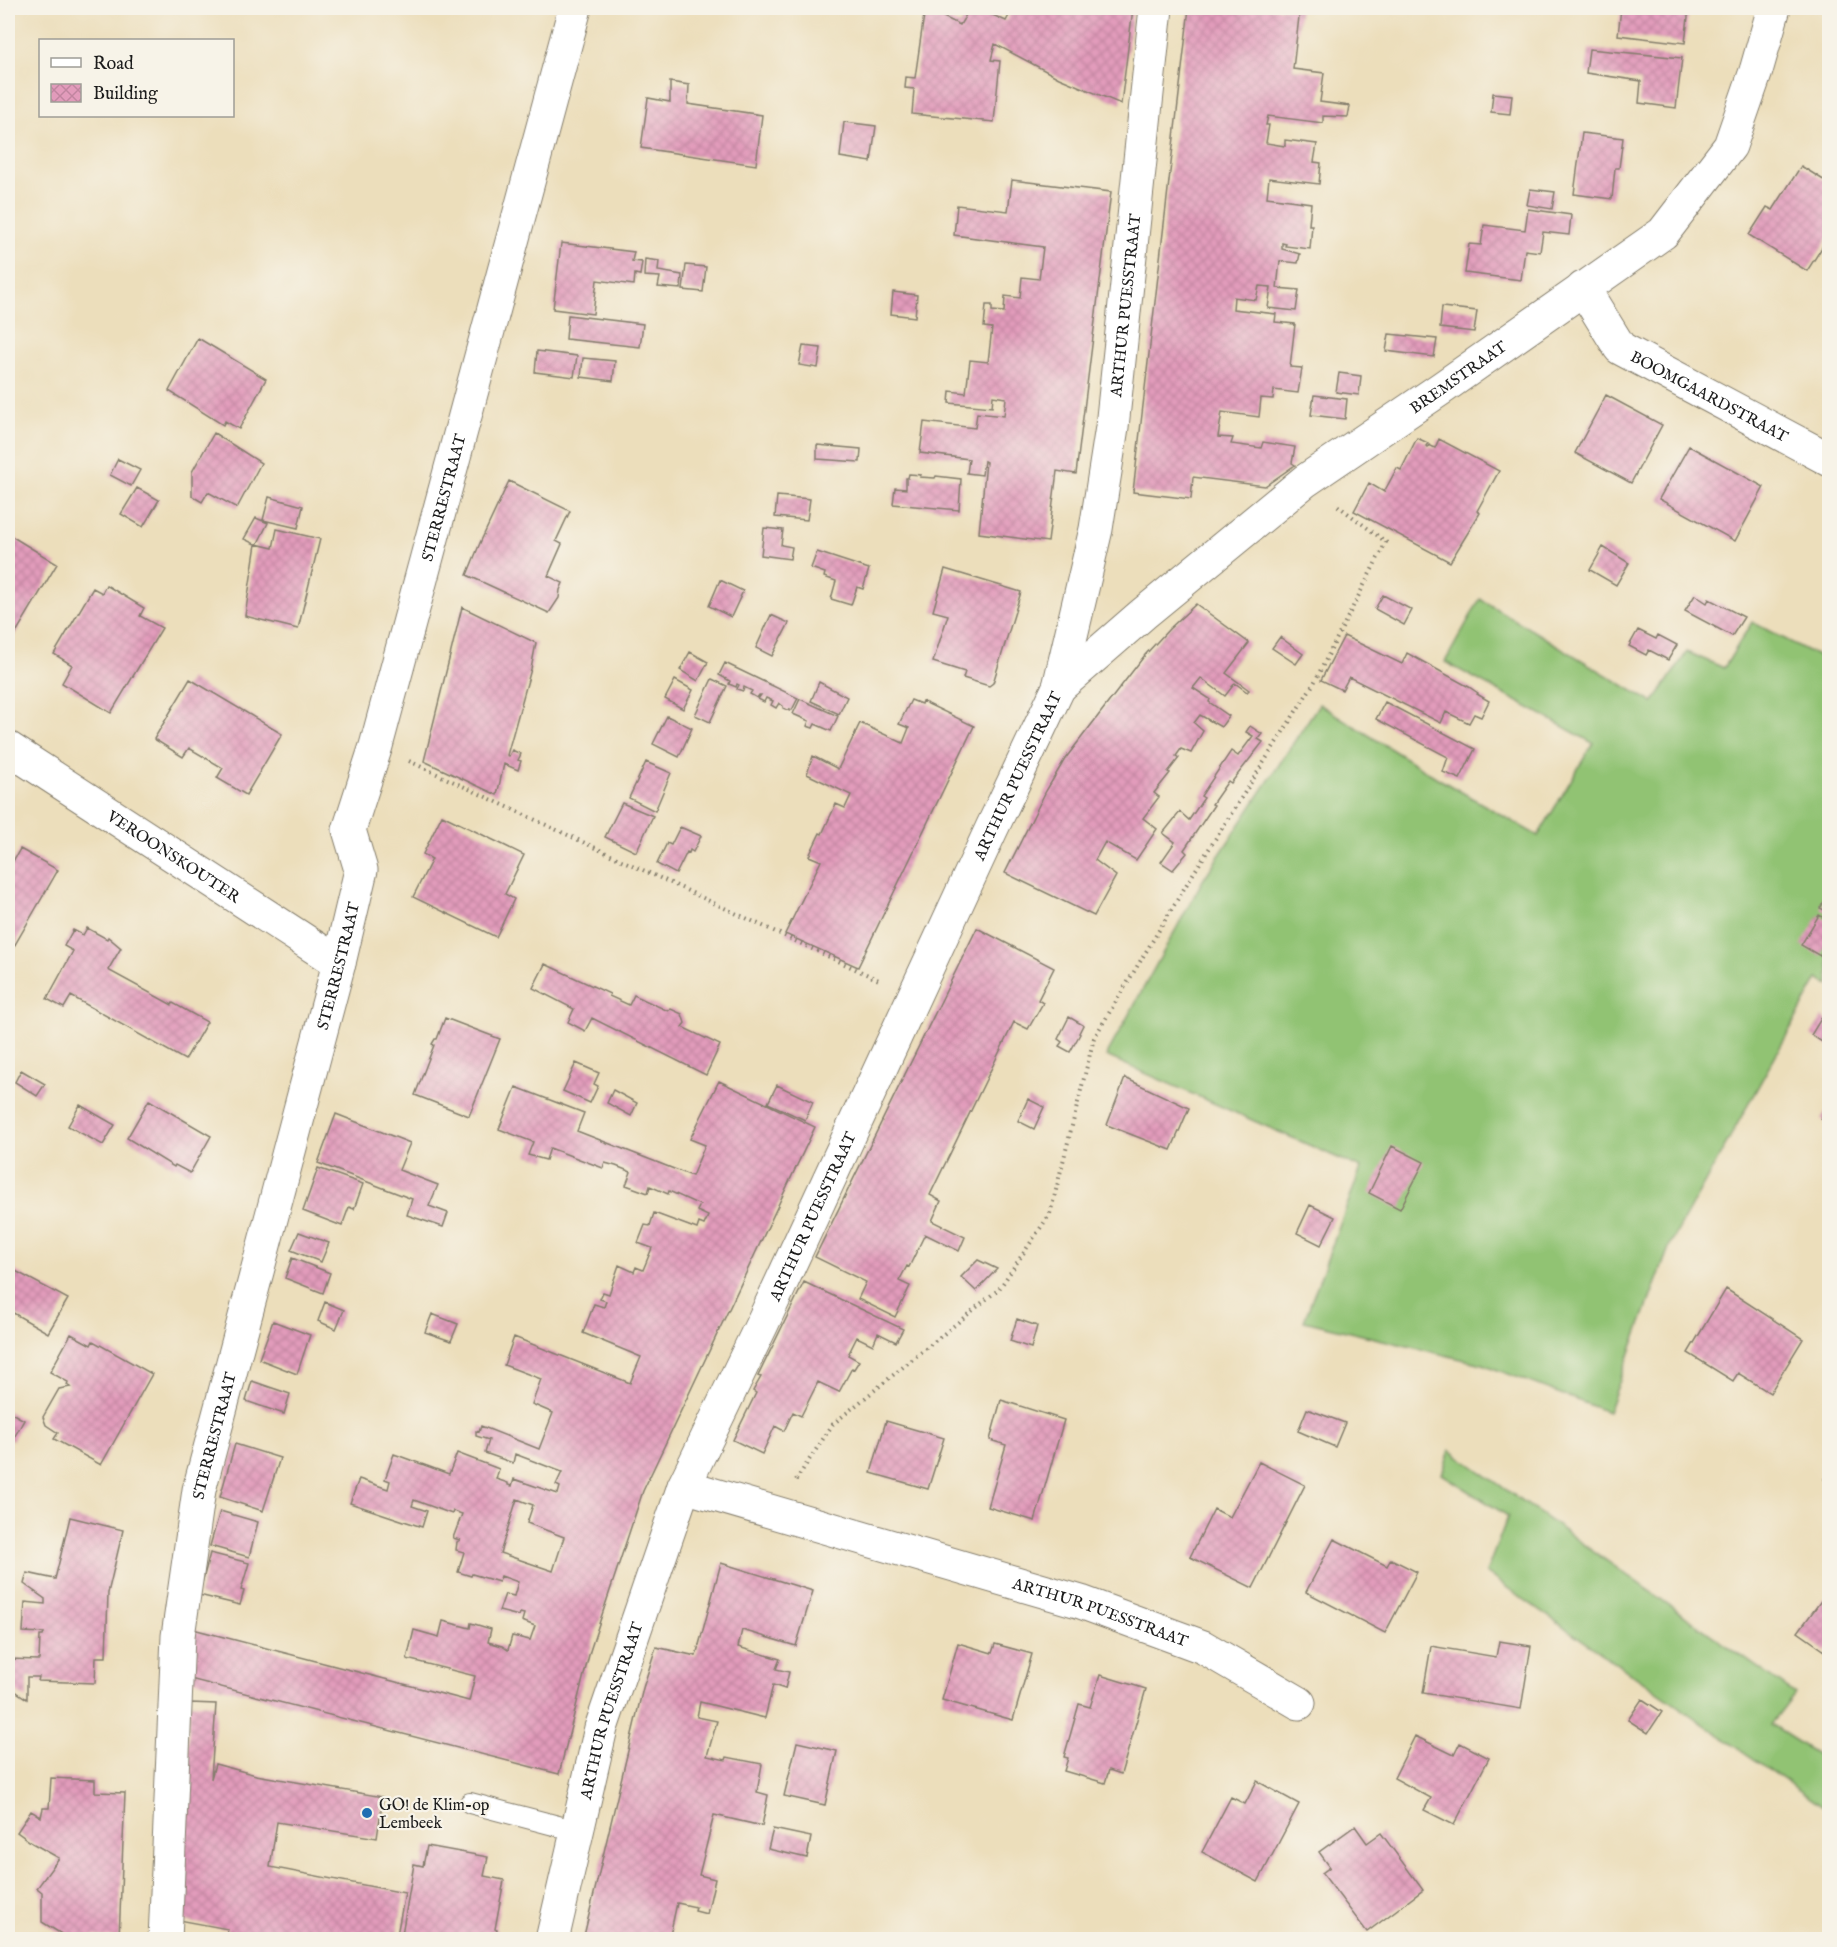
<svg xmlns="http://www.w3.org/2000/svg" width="1837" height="1947" font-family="'IM FELL English',serif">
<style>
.grass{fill:#91c373;stroke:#567048;stroke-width:1.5}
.building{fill:url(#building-cross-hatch);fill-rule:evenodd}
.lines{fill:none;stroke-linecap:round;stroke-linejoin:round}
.service-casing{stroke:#847d6c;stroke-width:22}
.minor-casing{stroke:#847d6c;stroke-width:35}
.tertiary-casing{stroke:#847d6c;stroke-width:35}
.path{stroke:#847d6c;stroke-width:4;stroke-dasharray:1.5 4.5;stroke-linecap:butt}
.service{stroke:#fff;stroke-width:20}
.minor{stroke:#fff;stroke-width:33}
.tertiary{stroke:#fff;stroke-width:33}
.poi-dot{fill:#1f6fb2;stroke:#f7f3e8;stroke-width:2}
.labels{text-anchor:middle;stroke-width:4.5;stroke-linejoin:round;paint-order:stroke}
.street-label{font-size:16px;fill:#1c1c1c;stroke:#f7f3e8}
.poi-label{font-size:16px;fill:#1c1c1c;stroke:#f7f3e8;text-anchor:start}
</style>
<defs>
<pattern id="building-cross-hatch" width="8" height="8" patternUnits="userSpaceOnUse" patternTransform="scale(1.5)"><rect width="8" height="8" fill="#e29bbb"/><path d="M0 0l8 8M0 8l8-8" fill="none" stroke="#c185a0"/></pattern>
</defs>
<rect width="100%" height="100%" fill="#f7f3e8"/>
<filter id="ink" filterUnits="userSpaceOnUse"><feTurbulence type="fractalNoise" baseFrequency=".0167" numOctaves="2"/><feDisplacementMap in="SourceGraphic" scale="12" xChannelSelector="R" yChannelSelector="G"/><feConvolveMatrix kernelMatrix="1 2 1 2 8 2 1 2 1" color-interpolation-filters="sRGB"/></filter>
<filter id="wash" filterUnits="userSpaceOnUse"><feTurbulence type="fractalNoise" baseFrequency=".008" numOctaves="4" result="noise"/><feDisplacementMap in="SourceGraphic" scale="24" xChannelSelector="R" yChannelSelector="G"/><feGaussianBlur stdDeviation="1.35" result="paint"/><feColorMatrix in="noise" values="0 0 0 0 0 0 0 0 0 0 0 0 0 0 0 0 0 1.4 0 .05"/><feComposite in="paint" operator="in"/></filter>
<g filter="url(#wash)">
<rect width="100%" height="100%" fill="#ecdebb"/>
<path class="grass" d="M1480,599L1653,703L1687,652L1724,668L1752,622L1829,662V985L1818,979L1670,1245L1608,1412L1482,1364L1304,1321L1361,1168L1106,1056L1203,880L1319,704L1439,779L1538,836L1593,743L1445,662Z
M1450,1450L1795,1694L1771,1725L1829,1762V1811L1486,1573L1508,1516L1442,1474Z"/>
<g id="blocks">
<path class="building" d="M925,8L960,25L970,8H977L1006,21L1012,10L1009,8H1133L1121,104L1059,78L995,44L991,60L1000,61L994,122L912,114L914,89L905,88L906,77L915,78Z
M1189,8H1300L1293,69L1324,73L1320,102L1350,106L1348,117L1323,116V123L1268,116L1266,125H1269L1266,143L1285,146V140L1317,144L1314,162L1321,163L1319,184L1269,178L1267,197L1311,203L1309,225H1312L1310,249L1285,246L1286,244L1282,243V249L1300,254L1298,263L1280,261L1277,288L1299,290L1296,311L1268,308L1271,287L1259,286L1256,300L1234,297L1233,309L1276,314L1275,322L1295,324L1290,367L1302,368L1298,393L1274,390L1273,399L1261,398L1259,417L1222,412L1218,437L1233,438L1231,444L1261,448L1263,442L1295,447L1292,463L1295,465L1265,486L1193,477L1191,499L1133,492Z
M1621,8H1689L1685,43L1618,35Z
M1589,49L1682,58L1676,108L1639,103L1641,81L1586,73Z
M670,82L689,85L688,104L762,115L756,165L641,148L648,98L670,102Z
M1493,93L1512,95L1510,114L1491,112Z
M844,122L876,126L871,162L840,157Z
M1582,133L1623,138L1619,168H1615L1612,199L1574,194Z
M1801,166L1830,184V235L1807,271L1749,235L1767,207L1773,210Z
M1012,180L1111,192L1076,474L1057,471L1048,542L979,533L986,462L984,461L982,475L967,473L969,459L920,453L924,422L975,428L977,413L1004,416L1006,398L993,396L992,407L949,403L950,391L966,393L970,360L988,362L992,328L984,327L986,305H992V311L1004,312L1005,296L1020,298L1022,277L1039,279L1043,247L954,235L957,205L1008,211Z
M1530,189L1555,192L1552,209L1527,205Z
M1528,209L1571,215L1569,235L1543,232L1540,252L1525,250L1521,280L1465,273L1469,244L1481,245L1484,225L1525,230Z
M561,243L634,252L632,261L642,262L640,275L635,274L634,285L597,280L593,314L553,309Z
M645,259L659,261L658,271L682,275L681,289L658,287L660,277L644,276Z
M686,265L706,267L703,292L683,290Z
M893,292L917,295L915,317L891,314Z
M1442,307L1477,311L1474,332L1440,328Z
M568,315L643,324L640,347L566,339Z
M1389,334L1437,339L1434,357L1386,351Z
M198,338L266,379L239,429L225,421L223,425L169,391Z
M803,346L821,348L818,368L799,365Z
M537,351L577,356L574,377L535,372Z
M583,358L615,361L613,381L581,377Z
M1339,373L1361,376L1359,395L1336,392Z
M1314,395L1347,399L1345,419L1311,415Z
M1606,395L1662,425L1631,483L1575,453Z
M214,433L261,463L237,508L208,492L202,502L192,496V472Z
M1417,438L1428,443L1426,446L1428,447L1429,445L1435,448L1439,439L1499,471L1477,511L1480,513L1450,562L1354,511L1369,483L1384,492L1397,468L1401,470Z
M817,445L861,449L860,462L817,459Z
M1689,446L1764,487L1735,541L1659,499Z
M118,459L140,470L131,486L110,475Z
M909,474L921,475L920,477L935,478L936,476L961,479L959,510L893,504L895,488L906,489V478H908Z
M509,481L570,511L556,541L562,544L548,576L563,583L560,590L559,598L549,613L467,575L480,543Z
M137,488L159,500L143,527L121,514Z
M777,496L810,499L807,520L775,517Z
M269,497L303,506L298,528L263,520Z
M256,518L268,523L257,545L244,539Z
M764,528L783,530L781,545L792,547L790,559L761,555Z
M277,529L320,539L298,629L245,616L256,544L273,548Z
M8,534L57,564L8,646Z
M1603,547L1629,563L1616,585L1590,570Z
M817,552L869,569L863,589L857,587L851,605L831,599L836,581L824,577L825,573L811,568Z
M945,569L1021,592L993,683L989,686L963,678L965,672L933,662L948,615L933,611Z
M720,580L743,591L731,617L709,606Z
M106,585L144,608L140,616L162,628L111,713L62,683L72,665L54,654L93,588L102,593Z
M1383,595L1412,610L1404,625L1375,609Z
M1695,595L1707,603L1709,599L1744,617L1732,636L1685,611Z
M1196,604L1249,643L1226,673L1249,690L1247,692L1235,683L1225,696L1201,678L1193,688L1210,699L1209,702L1229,716L1221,727L1200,715L1194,723L1203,731L1191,753L1181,749L1176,756L1179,758L1168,772L1170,773L1154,793L1159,797L1143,818L1157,829L1136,860L1105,842L1095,860L1116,876L1094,916L1005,873L1046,791L1065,759L1145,655L1169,629Z
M462,607L536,643L531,669L507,755L509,756L512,750L521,754L518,760L521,761L518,770L504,764L497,795L424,761Z
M771,615L789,623L772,656L756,648Z
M1638,630L1656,639L1658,635L1677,645L1668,660L1649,650L1646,655L1629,646Z
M1344,636L1402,664L1407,653L1469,687L1478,693L1477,694L1489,701L1481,717L1474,714L1469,723L1446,712L1441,723L1349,677L1342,690L1321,680Z
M1280,637L1303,654L1296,664L1272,648Z
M690,652L708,662L698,681L680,670Z
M725,663L798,698L792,710L790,709V711L783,708V706L779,703L776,708L771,705L773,701L766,698L764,702L758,699L761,695H759L757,698L750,694L752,691L744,687L743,691L737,689L739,685L737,684L736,687L729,684L730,681L719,675Z
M190,679L282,734L246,795L217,778L223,768L189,748L183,757L154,739Z
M712,679L727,686L710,722L695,715Z
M675,680L693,690L683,709L665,699Z
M819,682L847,697L839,714L811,701Z
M800,699L838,716L831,731L815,724L813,728L807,726L809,721L793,714Z
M911,700L921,704L922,701L974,726L858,967L785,934L821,861L809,856L820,833L822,834L836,804L845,808L851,795L807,774L813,756L838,769L860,723L903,743L909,728L899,724Z
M1385,702L1475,749L1460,779L1443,772L1448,757L1376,719Z
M667,716L692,728L679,757L653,744Z
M1250,726L1262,734L1258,739L1263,742L1231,783L1228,781L1212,804L1214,805L1184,850L1187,853L1173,870L1161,862L1175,842L1163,833L1180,812L1189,820L1204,798L1201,796L1231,751L1238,756L1253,736L1246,732Z
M646,762L671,773L655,811L629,798Z
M622,803L653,816L636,852L605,837Z
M442,815L524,855L505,894L514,899L496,937L413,897L432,859L423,854Z
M680,827L701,836L693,852L690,850L689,853L687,852L676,874L657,864L667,843L671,845Z
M20,849L58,870L9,955L8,954V870Z
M1830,892V913L1820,908Z
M1819,915L1830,921V939L1820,956L1801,945Z
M87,928L107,939L108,937L121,948L108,970L172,1005L173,1003L207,1022L185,1060L71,996L64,1008L47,999L73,951L64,946L73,930L83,935Z
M977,928L1054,968L1038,1000L1043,1003L1028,1029L1014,1022L930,1195L941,1201L932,1221L965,1237L959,1251L925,1234L909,1267L907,1266L899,1281L910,1286L895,1317L858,1299L866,1282L815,1257Z
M545,964L610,994L609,996L629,1005L634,995L668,1011L671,1009L682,1014L685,1023L682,1027L720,1045L706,1075L592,1018L585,1031L568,1022L574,1009L533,988Z
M1069,1017L1083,1025L1079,1033L1080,1034L1070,1052L1059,1046L1062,1042L1058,1039Z
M1822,1017L1830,1022V1047L1811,1035Z
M445,1018L500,1039L469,1116L415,1095L434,1045L432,1044L435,1039H437Z
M576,1063L599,1073L594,1084L598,1086L590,1103L563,1091Z
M21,1070L45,1084L37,1096L15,1082Z
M1125,1078L1189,1108L1171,1150L1107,1125Z
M719,1081L815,1127L643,1491L590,1651L559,1774L190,1679L193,1629L469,1701L475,1676L407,1659L414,1630L439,1637L443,1621L470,1628L471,1623L491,1629L488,1642L502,1646L508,1650L512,1636L530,1640L535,1626L522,1621L524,1614L520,1613L519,1616L499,1611L505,1594L514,1596L518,1582L501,1576L499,1582L472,1574L471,1576L458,1572L464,1552L456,1550L457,1542L460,1540L453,1538L462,1514L453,1511L452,1514L414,1500L412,1506L427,1511L422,1527L350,1503L359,1479L388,1489L390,1481L385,1479L394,1454L449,1474L457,1453L499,1469L496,1479L508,1483V1485L512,1486L514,1479L558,1494L560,1487L556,1485L562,1472L515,1454L513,1463L485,1453L489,1440L476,1436V1431L479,1432L481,1426L539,1449L553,1413L532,1404L541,1379L504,1365L514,1337L630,1383L641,1357L583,1333L594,1304L604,1307L606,1301L600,1299L603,1292L609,1294L619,1265L634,1272L636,1267L643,1270L652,1248L638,1243L645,1225L650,1226L654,1213L697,1229L699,1223L704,1225L708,1216L697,1211L700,1205L669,1191L668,1194L650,1186L648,1193L626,1185L631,1172L616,1166L605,1163L603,1168L550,1148L546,1160L528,1155L533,1142L499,1129L516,1087L584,1113L577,1131L692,1176L705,1145L690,1139ZM517,1499L533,1505L527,1523L564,1537L553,1571L500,1553Z
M777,1085L813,1102L805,1120L768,1103Z
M613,1090L637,1103L631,1116L607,1103Z
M1028,1099L1044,1107L1034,1129L1018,1121Z
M149,1100L211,1136L190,1173L175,1165L174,1167L127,1138Z
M80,1105L115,1125L103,1145L68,1126Z
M1830,1105V1124L1821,1119Z
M336,1114L410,1143L399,1170L438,1185L429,1206L448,1213L443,1227L407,1215L412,1199L318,1163Z
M1392,1146L1424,1162L1400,1209L1369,1193Z
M318,1168L363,1184L354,1209L349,1207L342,1226L303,1211Z
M1310,1205L1335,1217L1321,1245L1297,1233Z
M299,1232L329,1243L321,1262L291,1250Z
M292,1258L330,1273L323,1293L285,1278Z
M978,1260L997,1269L976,1291L961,1277Z
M8,1267L68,1299L48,1333L8,1310Z
M804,1282L903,1329L896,1342L878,1333L873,1345L857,1337L848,1355L859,1361L854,1369L852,1368L839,1392L818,1382L801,1416L793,1412L784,1431L775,1426L762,1454L733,1440L756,1393L753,1391L761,1377L758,1376Z
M1726,1289L1803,1339L1770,1393L1738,1373L1733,1381L1688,1353Z
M325,1302L344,1310L336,1329L318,1321Z
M432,1314L458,1324L451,1341L425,1332Z
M1017,1319L1037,1326L1031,1348L1010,1341Z
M273,1321L310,1335L297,1374L259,1359Z
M71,1334L91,1345L93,1341L152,1374L101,1465L54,1439L58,1433L46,1425L43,1417L59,1389L70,1387L67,1385L68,1382L50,1372Z
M252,1381L290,1394L284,1414L246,1401Z
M1001,1400L1064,1420L1035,1521L988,1507L1006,1445L990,1440Z
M1307,1409L1345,1423L1335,1447L1298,1431Z
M8,1411L24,1420L12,1441L8,1439Z
M886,1421L944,1438L928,1489L871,1473Z
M235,1444L280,1458L263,1511L220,1497Z
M1259,1462L1305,1485L1253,1588L1190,1557L1214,1509L1230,1517Z
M1830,1471V1483L1824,1479Z
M220,1511L258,1522L249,1557L210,1546Z
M70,1517L123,1530L108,1593L106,1657H96L95,1683L38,1681L39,1677H27V1699L8,1686V1659L39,1660L40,1636H43L44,1633L23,1632L25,1602L45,1604V1599L24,1584L27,1573L55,1579Z
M1334,1539L1387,1566L1391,1559L1417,1572L1385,1633L1306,1592Z
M210,1553L249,1563L241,1590L244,1591L240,1605L199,1595Z
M721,1563L813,1591L796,1646L742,1630L738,1647L780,1659L776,1669L789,1672L785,1689L773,1685L765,1718L700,1702L697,1717L717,1721L707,1756L726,1760L727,1757L762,1764L757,1792L768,1795L762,1826L714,1815L699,1875L715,1879L707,1914L695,1911L696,1907L677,1903L669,1940H583L643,1688L656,1647L696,1656Z
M1823,1598L1830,1602V1645L1825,1651L1798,1632Z
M1499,1641L1531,1646L1521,1709L1423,1693L1431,1646L1496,1657Z
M958,1643L992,1653L995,1644L1032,1654L1013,1720L942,1700Z
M1100,1675L1146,1689L1121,1774L1109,1770L1105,1783L1064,1771L1068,1758L1064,1757L1079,1704L1090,1707Z
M1642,1699L1662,1712L1648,1733L1628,1720Z
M190,1703L216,1704L211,1779L215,1764L256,1775L383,1797L377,1838L277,1822L270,1867L405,1893L396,1940H226L228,1929L179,1920Z
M1415,1736L1454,1755L1460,1743L1489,1758L1454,1825L1424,1810L1431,1798L1394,1778Z
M797,1742L837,1751L825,1805L784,1796Z
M51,1778L95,1780V1792L125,1793L119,1938L63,1935L42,1922V1892L37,1888L59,1858L32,1843L17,1832L31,1811L41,1817L43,1808H49Z
M1257,1781L1299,1804L1258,1882L1202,1852L1231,1797L1245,1804Z
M1355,1826L1367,1843L1381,1833L1423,1890L1367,1932L1322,1873L1330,1867L1319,1852Z
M773,1829L811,1837L807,1858L768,1849Z
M427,1846L488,1857L484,1876L504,1880L495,1929L497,1930L495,1940H401L414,1864L423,1866Z"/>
</g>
</g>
<g filter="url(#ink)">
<use href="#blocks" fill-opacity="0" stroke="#847d6c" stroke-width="1.5"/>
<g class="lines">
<defs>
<path id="service" d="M470,1803L577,1831"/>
<g id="minor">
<path id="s1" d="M1583,288L1620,348L1830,460"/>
<path id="s2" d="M1059,687L1143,614L1305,481L1442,388L1663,233L1730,146L1756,71L1774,8"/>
<path id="s3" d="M8,748L339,963"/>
<path id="s4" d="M684,1486L1081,1602L1203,1647L1299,1703"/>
<path id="s5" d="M165,1940L178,1636L199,1490L339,963L361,870L349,830L376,746L575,8"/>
</g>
<g id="tertiary">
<path id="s6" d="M552,1940L601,1728L684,1486L763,1322L991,830L1059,687L1096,529L1112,427L1156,8"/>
</g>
</defs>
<use href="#service" class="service-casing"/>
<use href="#minor" class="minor-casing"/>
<use href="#tertiary" class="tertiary-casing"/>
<path class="path" d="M409,761L881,981
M796,1480L833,1424L999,1289L1050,1214L1094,1038L1188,882L1314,683L1386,542L1337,505"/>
<use href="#service" class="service"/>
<use href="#minor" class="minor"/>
<use href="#tertiary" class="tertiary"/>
</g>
</g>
<circle class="poi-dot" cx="367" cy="1813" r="6"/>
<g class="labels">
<g class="street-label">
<text dy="6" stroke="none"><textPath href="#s6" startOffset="1744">ARTHUR PUESSTRAAT</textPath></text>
<text dy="6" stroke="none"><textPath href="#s2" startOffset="506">BREMSTRAAT</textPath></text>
<text dy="6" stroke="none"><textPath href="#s1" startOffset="172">BOOMGAARDSTRAAT</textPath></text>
<text dy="6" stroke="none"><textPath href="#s5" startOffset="1480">STERRESTRAAT</textPath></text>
<text dy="6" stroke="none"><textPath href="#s6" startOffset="1258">ARTHUR PUESSTRAAT</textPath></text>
<text dy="6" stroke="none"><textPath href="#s3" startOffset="198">VEROONSKOUTER</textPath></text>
<text dy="6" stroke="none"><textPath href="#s5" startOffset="994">STERRESTRAAT</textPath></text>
<text dy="6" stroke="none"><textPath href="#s6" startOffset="772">ARTHUR PUESSTRAAT</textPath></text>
<text dy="6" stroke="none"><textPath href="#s5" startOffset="508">STERRESTRAAT</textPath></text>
<text dy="6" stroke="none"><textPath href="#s4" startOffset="435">ARTHUR PUESSTRAAT</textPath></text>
<text dy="6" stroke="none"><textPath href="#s6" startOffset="237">ARTHUR PUESSTRAAT</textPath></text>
</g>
<g class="poi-label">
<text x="379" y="1810">GO! de Klim-op<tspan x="379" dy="18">Lembeek</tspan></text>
</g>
</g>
<rect width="1837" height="1947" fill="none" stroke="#f7f3e8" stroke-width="30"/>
<rect x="39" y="39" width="195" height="78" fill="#f7f3e8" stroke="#9f9d96" stroke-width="1.5"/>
<rect x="51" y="58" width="30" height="9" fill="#ffffff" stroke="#9f9d96" stroke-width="1.5"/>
<text x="93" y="69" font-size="18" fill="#1c1c1c">Road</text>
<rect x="51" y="84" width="30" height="18" fill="url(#building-cross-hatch)" stroke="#9f9d96" stroke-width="1.5"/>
<text x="93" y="99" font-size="18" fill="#1c1c1c">Building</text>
</svg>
